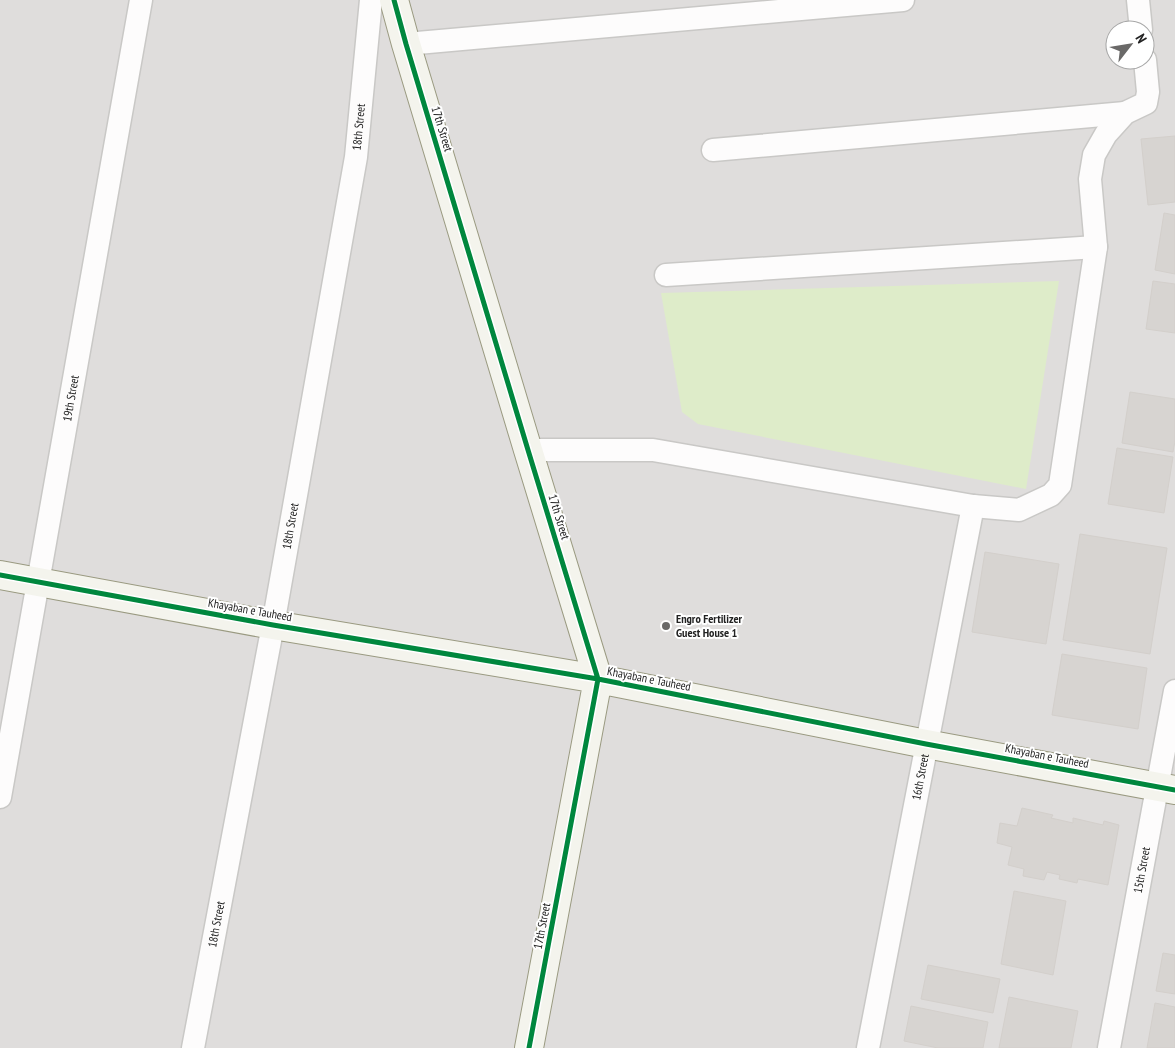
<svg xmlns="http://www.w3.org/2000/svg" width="1175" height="1048" font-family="'PT Sans Narrow',sans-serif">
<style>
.residential{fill:#dfdddc;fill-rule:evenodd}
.grass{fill:#deecc9}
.building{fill:#d7d4d1;stroke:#d3cfcb}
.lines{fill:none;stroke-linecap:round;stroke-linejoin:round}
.street-casing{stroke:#c9c8c6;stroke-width:25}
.secondary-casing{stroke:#9a9a81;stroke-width:30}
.street{stroke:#fdfcfc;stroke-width:22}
.secondary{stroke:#f4f4ed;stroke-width:28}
.cycleway-casing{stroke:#fff;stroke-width:8}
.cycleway{stroke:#00873e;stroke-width:5}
.poi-dot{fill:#6a6968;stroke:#fff;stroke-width:2}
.labels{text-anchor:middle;stroke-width:4;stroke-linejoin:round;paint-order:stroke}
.street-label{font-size:12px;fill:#222;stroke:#fff}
.poi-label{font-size:12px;font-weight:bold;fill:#222;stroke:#fff;text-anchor:start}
</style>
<rect width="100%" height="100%" fill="#f0edea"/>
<path class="residential" d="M0,0H1175V1048H0ZM1115,30H1145V60H1115Z"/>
<path class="grass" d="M1059,281L1026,489L698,424L682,412L661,293Z"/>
<path class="building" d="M1175,136V202L1148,205L1141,139Z
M1164,213L1175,215V274L1155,270Z
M1153,281L1175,284V333L1146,329Z
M1130,392L1175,399V441L1173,452L1122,443Z
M1117,448L1173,457L1164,513L1108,504Z
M1080,534L1167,548L1150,654L1063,640Z
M985,552L1059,564L1046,644L972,632Z
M1062,654L1147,668L1138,729L1052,715Z
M1022,808L1053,815L1051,818L1073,823V818L1103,825L1104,821L1119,825L1108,885L1078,879L1077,883L1059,879L1060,875L1047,872L1044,880L1023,876L1024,869L1008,865L1012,847L997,843L1000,823L1017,826Z
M1014,891L1066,901L1053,975L1001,964Z
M1163,953L1175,955V994L1156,991Z
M928,965L1000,979L993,1013L921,999Z
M1009,997L1078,1011L1071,1048H999Z
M1155,1003L1175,1007V1048H1147Z
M911,1006L988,1022L983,1048H938L904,1041Z"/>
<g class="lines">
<defs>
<g id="street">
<path d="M1138,0L1141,30"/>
<path d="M406,44L903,0"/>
<path d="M713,150L1125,113"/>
<path d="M666,275L1096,247"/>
<path d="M528,450H653L973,506L1019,510L1051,495L1060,485L1096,247L1090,179L1094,155L1106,134L1125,113L1146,103L1148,92L1145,60"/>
<path id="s1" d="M0,797C49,532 93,266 141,0"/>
<path id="s2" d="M193,1048L273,625L356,157L371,0"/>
<path id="s3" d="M868,1048L973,506"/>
<path id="s4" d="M1109,1048L1175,691"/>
</g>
<path id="secondary" d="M394,0L406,44L528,450L598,679L529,1048
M0,575L273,625L598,679L926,744L1175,790"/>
</defs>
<use href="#street" class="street-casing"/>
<use href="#secondary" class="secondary-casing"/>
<use href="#street" class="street"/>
<use href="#secondary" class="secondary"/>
<defs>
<path id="cycleway" d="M394,0L406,44L528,450L598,679L529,1048
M0,575L273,625L598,679L926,744L1175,790"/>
</defs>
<use href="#cycleway" class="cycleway-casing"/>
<use href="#cycleway" class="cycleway"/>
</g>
<circle class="poi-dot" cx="666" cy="626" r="5"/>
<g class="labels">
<g class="street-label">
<text dy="4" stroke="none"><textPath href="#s2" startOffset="936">18th Street</textPath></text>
<text transform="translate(442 129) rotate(73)" y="4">17th Street</text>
<text dy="4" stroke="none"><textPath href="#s1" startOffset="405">19th Street</textPath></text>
<text transform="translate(559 517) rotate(73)" y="4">17th Street</text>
<text dy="4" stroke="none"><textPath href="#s2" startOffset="531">18th Street</textPath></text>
<text transform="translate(250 610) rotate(10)" y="4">Khayaban e Tauheed</text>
<text transform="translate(649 679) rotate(11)" y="4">Khayaban e Tauheed</text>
<text transform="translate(1047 756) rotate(11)" y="4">Khayaban e Tauheed</text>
<text dy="4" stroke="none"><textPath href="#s3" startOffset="276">16th Street</textPath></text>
<text dy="4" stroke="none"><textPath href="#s4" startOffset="181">15th Street</textPath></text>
<text dy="4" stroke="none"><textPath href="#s2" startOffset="126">18th Street</textPath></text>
<text transform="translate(542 926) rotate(-79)" y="4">17th Street</text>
</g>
<g class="poi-label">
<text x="676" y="623">Engro Fertilizer<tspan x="676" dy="14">Guest House 1</tspan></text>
</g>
</g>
<g transform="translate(1130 45) rotate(59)"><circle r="24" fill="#ffffff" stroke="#a7a7a7"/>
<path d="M0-4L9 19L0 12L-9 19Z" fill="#6a6968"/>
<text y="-8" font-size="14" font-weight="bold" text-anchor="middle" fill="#222222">N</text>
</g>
</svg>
